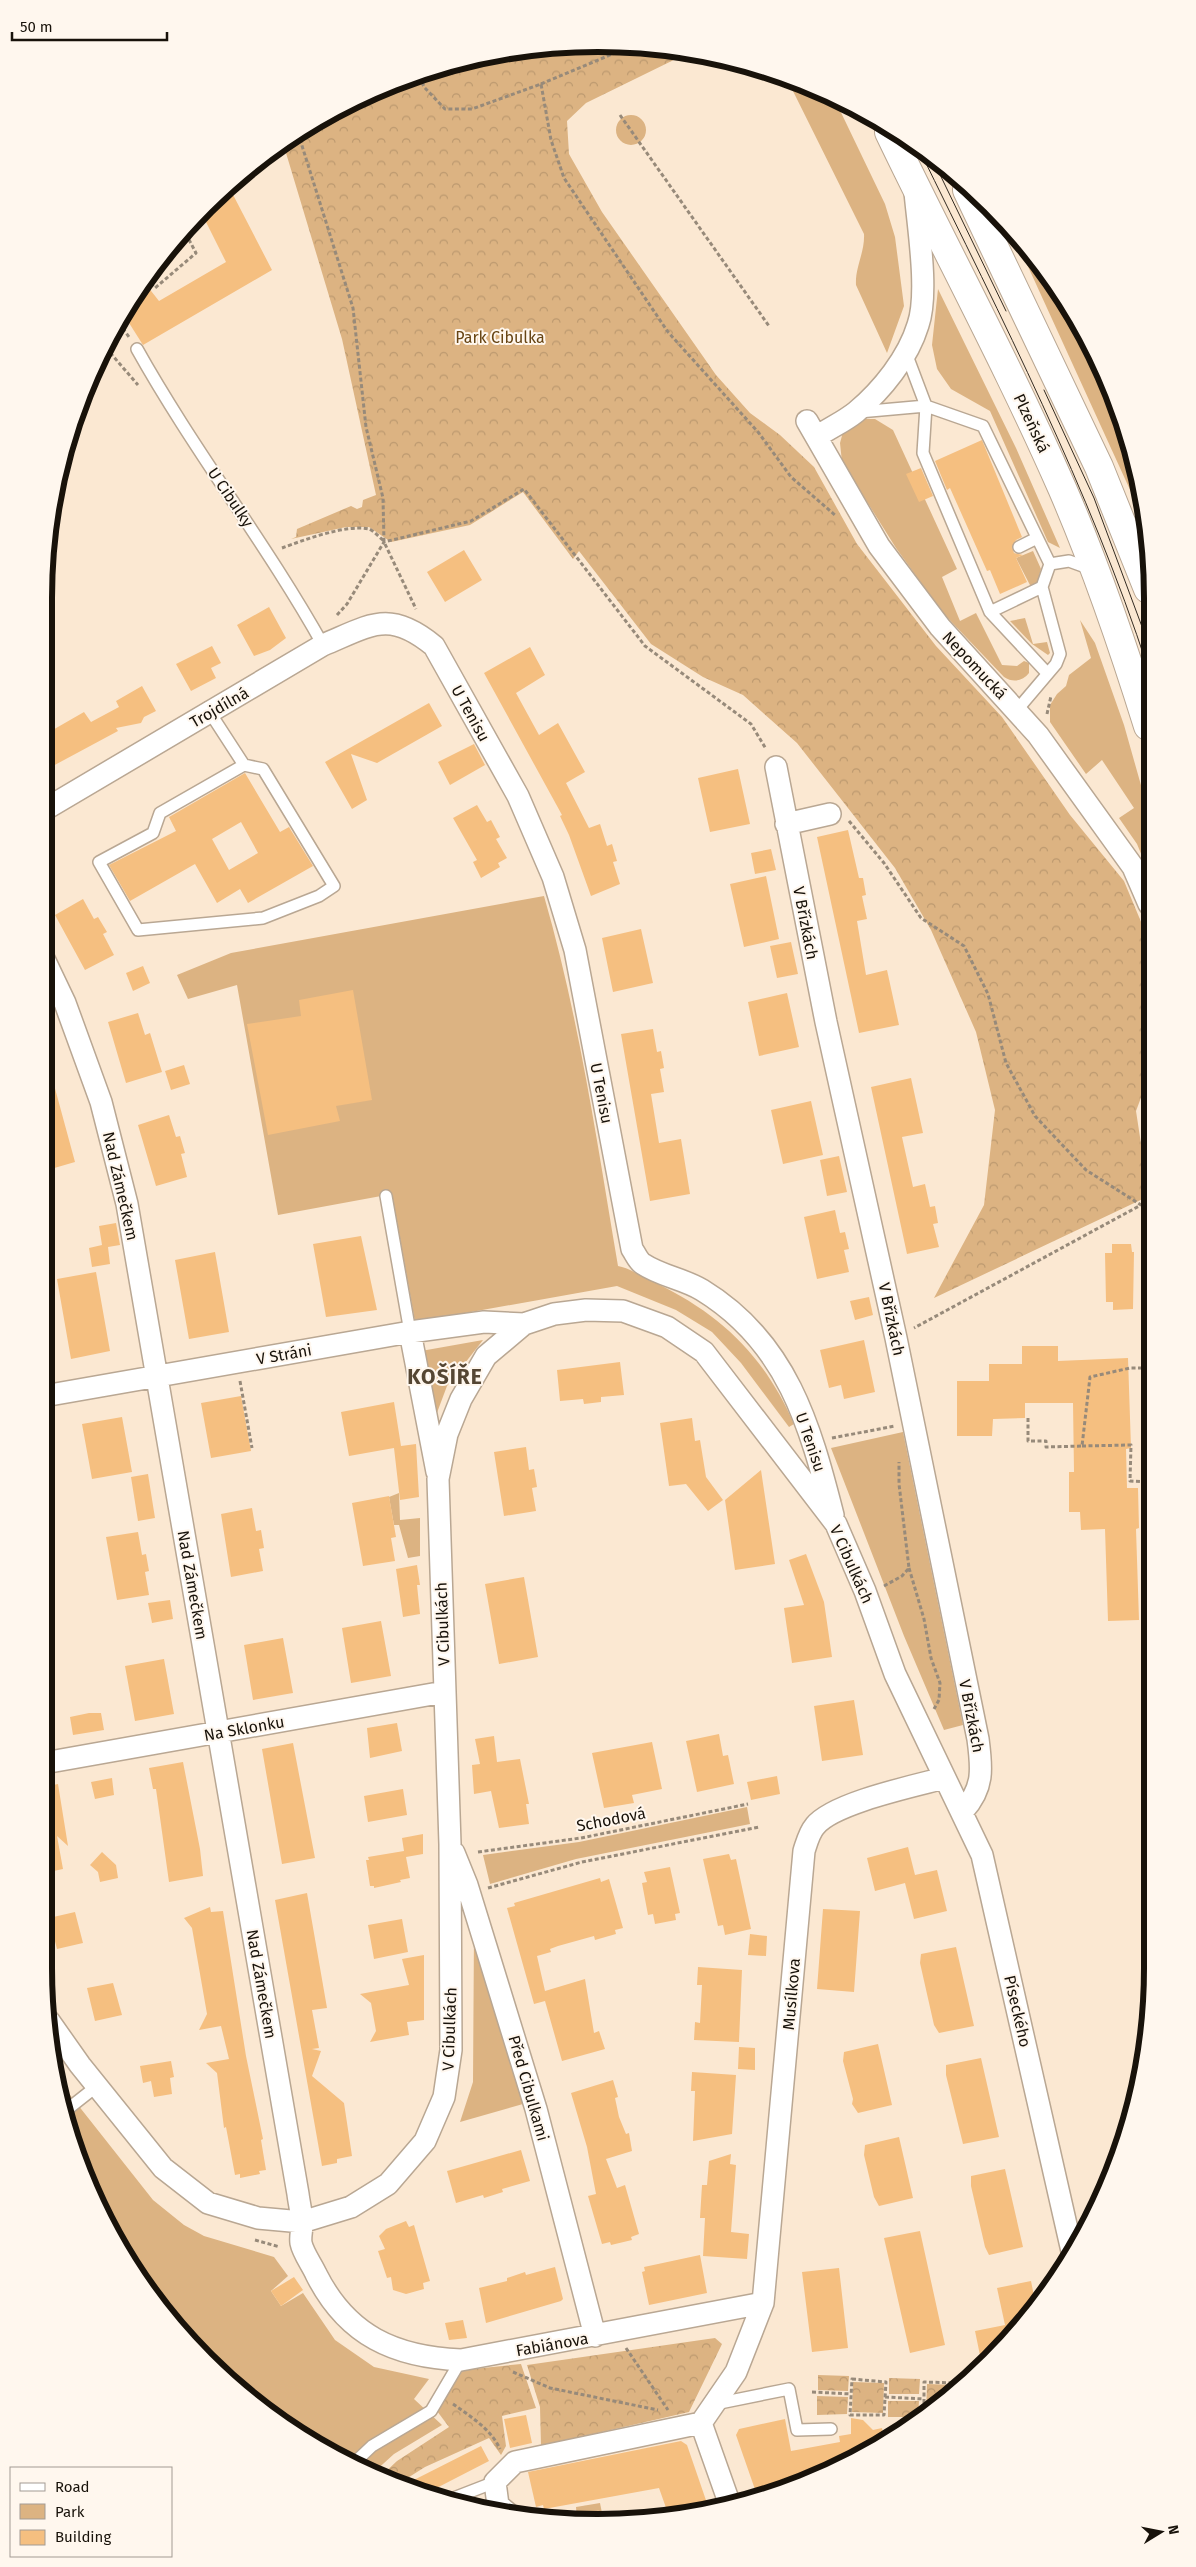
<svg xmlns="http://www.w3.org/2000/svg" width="1196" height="2567" font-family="'Fira Sans',sans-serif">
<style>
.green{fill:#dcb382}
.forest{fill:url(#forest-crowns)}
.building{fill:#f5bf80;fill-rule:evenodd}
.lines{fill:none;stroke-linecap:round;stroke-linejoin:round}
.lane-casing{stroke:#b9a793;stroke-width:14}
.street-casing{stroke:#b9a793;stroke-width:24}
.primary-casing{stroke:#b9a793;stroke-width:30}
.path{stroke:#978a7a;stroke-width:3;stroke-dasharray:4 2.5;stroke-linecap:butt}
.lane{stroke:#fff;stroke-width:11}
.street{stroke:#fff;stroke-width:21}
.primary{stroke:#fff;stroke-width:28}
.tram{stroke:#332b22;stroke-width:1}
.labels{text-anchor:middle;stroke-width:4;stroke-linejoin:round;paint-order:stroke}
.park-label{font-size:16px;fill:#674413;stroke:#fff7ee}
.street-label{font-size:16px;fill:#18120a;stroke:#fff7ee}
.district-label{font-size:21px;font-weight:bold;letter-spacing:1px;fill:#554633;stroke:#fff7ee}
.rim{fill:none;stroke:#18120a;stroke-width:6}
</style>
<defs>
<pattern id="forest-crowns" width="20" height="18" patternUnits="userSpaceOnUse" patternTransform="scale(1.25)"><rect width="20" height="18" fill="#dcb382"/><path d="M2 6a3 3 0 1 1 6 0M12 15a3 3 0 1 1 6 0" fill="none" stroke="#bc996f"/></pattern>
</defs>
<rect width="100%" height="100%" fill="#fbe8d2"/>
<path class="green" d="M787,79L810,86L835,100L885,204L895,237L904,306L887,353L856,285C855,267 865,252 864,234Z
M616 130a15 15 0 1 1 30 0a15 15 0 1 1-30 0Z
M1015,238L1031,253L1118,415L1147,527Z
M938,289L1016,448L1060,548L1048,542L990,411L951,389L937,369L932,345Z
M864,419H875L893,430L957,569L942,577L960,621L976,613L1002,665L1017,666L1024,661L1029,663V673C1023,681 1013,683 1004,677L942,612L896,548L842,462L840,443L843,432Z
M1033,551L1041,569L1037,583L1031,587L1016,558Z
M1025,618L1033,644L1047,642L1050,653L1048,655L1032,644L1010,621Z
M1080,620L1095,643L1124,725L1148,810L1149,873L1137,844L1119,818L1134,808L1102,760L1086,774L1050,722V705L1057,694L1066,686L1069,675L1091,658Z
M544,896C579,1017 597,1142 618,1266C630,1268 644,1278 656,1283C722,1315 765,1357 794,1424L789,1427L741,1363L712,1332L676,1310L617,1286L415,1322L392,1194L278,1215L237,985L188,999L177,975L231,953Z
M483,1340L447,1386L435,1418L421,1351Z
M903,1432L963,1725L944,1730L904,1636L831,1448Z
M399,1493L400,1520L420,1518V1556L408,1558L399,1525H394L389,1497Z
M747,1807L750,1824L576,1859L490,1884L483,1855L579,1842Z
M474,1931L523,2104L460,2122L473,2082Z
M59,2081L153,2200L184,2225L204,2236L274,2257L288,2276L271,2291L281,2306L303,2293L335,2340L374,2367L429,2379L414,2399L442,2425L394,2454L373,2473L321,2449L260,2409L181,2334L118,2246L73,2147L56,2082Z"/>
<path class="forest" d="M598,44L688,53L586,103L567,121L569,154L602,212L716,375L750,413L780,435L814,467L857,544L936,646L1002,717L1070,815L1124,881L1149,941V1064L1148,1079L1136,1111L1149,1196L934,1298L984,1205L995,1110L976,1032L931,930L895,868L797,743L743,695L703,677L651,644L579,551L573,559L523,492L470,525L391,542L369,527H346L291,539L296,537L297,529L351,506L357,509L362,507L363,500L376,495L342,339L283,143L386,86L459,64L464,67L505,53Z
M715,2338L722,2344L689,2412L541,2446L540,2407L527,2365Z
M521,2364L536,2408L502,2416L506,2446L501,2455L489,2438L425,2467L398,2484L381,2476L397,2461L449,2427L437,2411L463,2370Z
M818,2375L849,2376L848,2391L818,2390Z
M889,2378L920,2379L919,2394H889Z
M853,2382L884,2383L883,2413L852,2412Z
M927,2384L957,2385V2388L926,2415Z
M817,2396L848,2397L847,2414L817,2415Z
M888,2401H919L918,2417H888Z
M600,2503L604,2523L577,2521L576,2507Z"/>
<path class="building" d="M229,187L272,270L143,345L124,315L132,299L148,287L159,301L226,262L201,212Z
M982,440L1022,537L1016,540L1012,547L1014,553L1023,555L1016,558L1027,582L1000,594L990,570L987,571L950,488L947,490L935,461Z
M921,468L933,496L919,502L906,474Z
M464,550L482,580L445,602L427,572Z
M269,607L286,638L270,650L254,656L237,625Z
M212,646L221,663L211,668L216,678L191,691L176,664Z
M530,647L545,675L516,693L539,735L558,723L585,772L566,783L589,828L600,824L607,846L612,844L617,861L613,862L620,884L591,896L569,835L560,816L562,815L484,673Z
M142,686L156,711L144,717L141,723L116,728L118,731L51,767L44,754V735L84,712L91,722L119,707L116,701Z
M429,703L442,726L377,763L351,754L367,800L352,809L325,762Z
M474,744L485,765L450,785L438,762Z
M738,769L750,824L710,832L698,778Z
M245,773L280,832L289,827L313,866L248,903L240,889L217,903L195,864L130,901L109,865L176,831L169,817ZM241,822L258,853L229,870L212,839Z
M477,805L487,822L491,820L500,837L496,839L507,858L498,863L500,867L481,878L473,862L477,860L453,818Z
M848,830L859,878H863L866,895L862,896L867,919L857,921L866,975L887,970L899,1025L859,1033L817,837Z
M771,849L776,870L755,874L751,853Z
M766,876L779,939L744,947L730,884Z
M83,899L94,919L98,917L107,932L103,934L114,955L85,970L55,915Z
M641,929L653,983L613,992L602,938Z
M791,942L798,974L777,978L770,946Z
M143,966L150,983L133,991L126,973Z
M353,990L372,1100L336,1106L340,1121L268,1135L247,1024L301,1016L299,1000Z
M787,993L799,1047L759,1056L748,1002Z
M138,1013L145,1035L150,1033L162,1072L126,1083L108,1022Z
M653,1029L657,1052L661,1051L664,1068L660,1069L664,1092L651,1094L659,1143L681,1139L690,1194L650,1201L621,1034Z
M184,1065L190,1084L171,1090L165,1071Z
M50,1070L75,1162L44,1171V1071Z
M911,1078L923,1133L902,1137L913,1187L925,1184L930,1207L935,1206L938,1223L933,1224L939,1247L907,1254L871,1087Z
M811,1101L823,1155L783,1164L771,1110Z
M169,1115L176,1137L180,1136L185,1153L181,1154L187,1177L156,1186L138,1125Z
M839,1156L847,1192L827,1196L820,1160Z
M835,1210L840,1233L845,1232L849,1249L844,1250L849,1272L817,1279L804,1217Z
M116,1223L120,1245L108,1247L110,1264L92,1267L89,1248L102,1245L99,1226Z
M361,1236L377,1310L326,1317L313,1244Z
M1112,1244H1131L1132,1252H1134L1133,1309L1113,1310V1302H1106L1105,1253H1112Z
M215,1252L229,1332L189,1339L175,1260Z
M96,1272L110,1351L71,1359L57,1279Z
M869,1297L873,1315L855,1320L850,1301Z
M864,1340L875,1392L844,1399L841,1385L829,1388L820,1350Z
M1022,1346H1058V1361L1128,1358L1131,1448L1126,1449L1127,1488H1138L1139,1528L1136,1529L1139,1620L1108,1621L1105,1529L1081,1530L1080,1512H1069V1472H1074L1073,1403H1025V1418L993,1419L992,1436H957V1381H989V1364H1022Z
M620,1362L624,1395L601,1397V1402L584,1404L583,1399L560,1401L557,1370Z
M241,1396L251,1451L211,1458L201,1403Z
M394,1402L401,1446L416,1444L419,1497L400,1500L394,1448L349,1456L341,1412Z
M122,1417L132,1472L92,1479L82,1424Z
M692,1418L695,1441L700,1440L706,1477L723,1500L708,1511L686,1484L669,1486L660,1423Z
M526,1447L529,1470L534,1469L537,1487L532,1488L536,1511L504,1516L494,1452Z
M761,1470L775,1564L735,1570L725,1500Z
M148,1474L155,1518L138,1521L131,1477Z
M389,1496L396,1537L391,1538L395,1561L363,1566L352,1503Z
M252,1508L256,1531L261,1530L264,1548L259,1549L263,1571L231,1577L221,1514Z
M138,1532L142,1555L146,1554L149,1571L145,1572L149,1595L117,1600L106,1537Z
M806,1554L824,1602L832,1657L792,1663L784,1608L804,1605L789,1560Z
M417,1565L420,1585H417L420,1614L403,1617L396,1569Z
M524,1577L538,1657L499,1664L485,1584Z
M170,1600L173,1619L152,1623L148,1603Z
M381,1621L391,1676L351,1683L342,1628Z
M283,1638L293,1693L253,1700L244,1645Z
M164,1659L174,1714L135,1721L125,1666Z
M854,1700L863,1755L822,1761L814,1706Z
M89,1713H101L104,1730L73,1735L70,1717Z
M397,1723L402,1751L370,1758L367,1728Z
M719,1734L723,1756L728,1755L734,1784L697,1792L686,1741Z
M494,1736L497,1762L520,1759L529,1804H526L529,1824L499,1828L491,1791L474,1794L472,1765L480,1764L475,1739Z
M652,1742L662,1789L632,1795L634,1803L604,1808L592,1753Z
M293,1743L315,1858L282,1864L262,1749Z
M183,1762L200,1849L203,1876L169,1882L156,1789H153L149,1768Z
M777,1776L780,1794L751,1800L747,1782Z
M112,1778L114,1795L95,1799L91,1782Z
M58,1784L68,1846L57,1836L63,1869L44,1873V1787Z
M403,1789L407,1815L368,1822L364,1796Z
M423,1834V1854L406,1857L410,1878L400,1880L401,1882L374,1888V1886H370L366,1860H369L368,1857L404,1851L402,1838Z
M908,1847L915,1875L937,1870L947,1911L914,1919L905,1883L875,1891L867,1858Z
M102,1852L116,1865L118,1878L100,1882L98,1872L90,1865Z
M729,1854L731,1860L736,1859L751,1929L725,1935L723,1925L718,1926L703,1859Z
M670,1867L680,1913L675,1914L676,1920L655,1924L653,1914L648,1915L642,1883L647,1882L644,1872Z
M600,1878L601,1882L609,1879L623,1928L615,1930L616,1934L595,1940L594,1936L558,1946L550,1949L551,1952L537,1956L545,1991L585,1979L594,2033L599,2031L605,2049L562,2061L545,2001L534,2004L507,1908L515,1906L514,1903Z
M307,1893L327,2008L312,2010L319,2048L312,2049L321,2051L312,2076L344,2103L352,2156L337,2159V2163L322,2166L275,1900Z
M210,1907L211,1912L223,1911L246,2056L263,2139L261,2140L266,2170L259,2171L260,2174L240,2178V2174L235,2175L226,2127L224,2128L217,2073L206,2063L229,2059L221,2026L199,2030L207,2014L192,1928L184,1918Z
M823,1909L860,1911L854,1992L817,1989Z
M75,1912L83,1943L57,1949L49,1918Z
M402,1919L408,1952L374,1959L368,1925Z
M750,1934L767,1936L766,1956L748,1955Z
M956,1947L974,2026L939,2033L934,2025L920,1963L921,1954Z
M424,1955V2020L407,2022L409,2035L370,2042L376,2031L371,2003L360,1994L409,1985L402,1959Z
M698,1967L742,1970L739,2042L694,2040L695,2022L700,2023L702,1985H697Z
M113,1983L122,2015L95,2021L87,1988Z
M878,2044L892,2105L858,2113L852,2104L853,2099L843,2061L844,2052Z
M739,2047L755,2048V2070L738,2069Z
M981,2058L999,2137L963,2144L946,2075V2065Z
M171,2061L174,2077L170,2078L172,2094L154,2097L151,2081L143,2083L140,2066Z
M692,2072L736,2075L732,2134L693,2141L695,2091H691Z
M613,2080L618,2097L615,2098L619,2117L626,2134L629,2133L632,2151L606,2159L617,2188L625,2185L639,2234L631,2237L632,2240L611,2245L610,2242L602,2244L588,2196L596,2194L587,2147L571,2093Z
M899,2137L913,2198L879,2206L874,2197L864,2155L865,2145Z
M521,2150L530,2181L502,2189L503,2192L484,2198L483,2195L456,2203L447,2171Z
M731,2154L730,2164L736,2165L731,2232L749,2234L747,2259L703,2256L705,2218H700L702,2185H707L709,2161Z
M1005,2169L1023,2247L989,2255L985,2247L971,2186V2176Z
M406,2221L409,2227L414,2225L430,2281L423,2283L424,2289L406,2294L393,2290L391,2277L387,2278L378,2251L385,2249L379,2236L386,2229Z
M920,2231L945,2345L910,2353L884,2238Z
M700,2255L707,2293L649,2305L642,2272L645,2271L644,2267Z
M555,2267L563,2299L561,2301L486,2323L479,2288L507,2281V2278L525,2272L526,2275Z
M839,2268L848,2348L812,2352L802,2272Z
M294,2277L303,2290L281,2306L271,2291Z
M1031,2281L1036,2306L1015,2335L982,2365L975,2331L1005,2325L997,2288Z
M463,2320L467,2338L449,2340L445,2323Z
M526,2415L532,2443L510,2448L504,2419Z
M851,2418L863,2420L873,2430L882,2428L885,2443L776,2494L758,2498L736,2435L739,2429L785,2419L791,2451L840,2442L839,2436L851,2434Z
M681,2441L687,2445L709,2509L670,2519L659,2488L544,2509L543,2505L536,2507L528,2472Z
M481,2446L489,2461L423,2495L402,2486Z"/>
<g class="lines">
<defs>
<path id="lane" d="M137,349C194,451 266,543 323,645
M906,353L926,406L923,453L990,612L1042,587
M859,412L926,406L983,426L1050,564L1042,587L1060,654L1056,664L1017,710
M1019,547L1037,538
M1050,564L1069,561L1091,569
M990,612L1047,673
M207,708L244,765L160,813L153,833L99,862L138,930L263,918L319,896L334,886L263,769L244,765
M386,1196L410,1332
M64,2112L97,2086
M715,2404L789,2389L797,2430L831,2429
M353,2464L372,2446L431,2411L461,2360
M446,2501L495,2482"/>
<path id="street" d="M807,421L879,546L940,627L1038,735L1133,867L1149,904
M818,436C830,428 845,421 856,412C882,390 908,358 918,325C929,294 918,226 915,192
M776,767L826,1022L896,1338L978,1739C982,1769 984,1788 963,1811
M44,810L323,645C371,625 389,609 434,646L518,796L553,877L575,950L632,1249C635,1253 638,1261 643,1264C661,1276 684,1279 702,1290C787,1342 810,1425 833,1515
M786,824L830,814
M44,959L65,1003L101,1102L127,1204L298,2194C299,2203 302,2214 302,2224C302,2230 300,2237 301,2243C303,2253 312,2265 316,2274C347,2336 395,2357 461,2360L763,2303
M410,1332L437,1472
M44,1396L410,1332L484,1322L524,1324
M44,1763L444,1692
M454,1853L467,1885L536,2109L595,2336
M49,2021L80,2065L163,2168L208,2203L258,2218L302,2222L351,2207L388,2184L425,2141L444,2097L451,2050L450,1844L438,1479L447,1434L461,1399L486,1356L524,1324L554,1314L586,1310L623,1311L667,1327L704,1352L836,1524L865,1591L895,1674L982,1855L1072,2251
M701,2423L730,2505
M510,2515L498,2505L495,2482L515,2462L701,2423L736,2372L763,2303L804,1851C807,1842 809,1833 815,1826C833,1803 914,1786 944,1778"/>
<path id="primary" d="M889,132C946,251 1009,367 1062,488C1096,566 1123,646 1148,726
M967,190L1099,467L1148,589"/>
</defs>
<use href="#lane" class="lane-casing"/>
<use href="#street" class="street-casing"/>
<use href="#primary" class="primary-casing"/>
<path class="path" d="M420,76L424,87L445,109H472L541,84L551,140L564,178L668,332L758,432L791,477L835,515
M541,84L629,47
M620,115L769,326
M298,133L353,308L366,427L383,498L384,542L416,609
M146,279L155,288L196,253L185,232
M119,323L129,337
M106,348L138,385
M282,548C304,540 346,524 369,529C374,531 380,538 384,541
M337,615L347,604L384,542L471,521L524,489L645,646L751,724L766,749
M1047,714L1051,696
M849,821L884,863L921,918L964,946L988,994L1006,1063L1035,1116L1086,1170L1141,1205L914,1328
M240,1381L252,1448
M1028,1418V1441H1046V1447L1082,1446L1090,1377L1130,1368H1150
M832,1438L895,1426
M1082,1446L1131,1445L1130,1481L1151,1482
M909,1568L924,1619L931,1658L940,1683L939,1700L934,1709
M884,1586L902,1576L909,1568L899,1484V1462
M478,1852L581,1838L748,1804
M488,1888L582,1862L759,1827
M255,2240L280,2247
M626,2348L668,2410
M513,2372L550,2388L658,2410
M852,2379L886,2382L884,2415H850Z
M812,2392L851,2394
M885,2397L924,2399
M453,2404C471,2417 491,2429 500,2449
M924,2416V2382L959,2383V2386"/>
<use href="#lane" class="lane"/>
<use href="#street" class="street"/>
<use href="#primary" class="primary"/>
<path class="tram" d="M919,149C1002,319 1089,488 1148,668
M931,156L1006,311
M1044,390L1094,498L1144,632"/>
</g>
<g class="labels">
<g class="park-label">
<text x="500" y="343">Park Cibulka</text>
</g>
<g class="street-label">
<text transform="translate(1032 423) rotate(65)" y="6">Plzeňská</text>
<text transform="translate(231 497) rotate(56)" y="6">U Cibulky</text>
<text transform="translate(975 665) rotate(47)" y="6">Nepomucká</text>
<text transform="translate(219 707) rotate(-30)" y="6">Trojdílná</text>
<text transform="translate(471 713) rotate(61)" y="6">U Tenisu</text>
<text transform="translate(806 923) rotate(79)" y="6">V Břízkách</text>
<text transform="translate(602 1093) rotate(79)" y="6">U Tenisu</text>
<text transform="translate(121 1186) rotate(77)" y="6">Nad Zámečkem</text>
<text transform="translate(892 1319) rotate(78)" y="6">V Břízkách</text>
<text transform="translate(284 1354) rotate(-10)" y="6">V Stráni</text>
<text transform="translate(811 1442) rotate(71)" y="6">U Tenisu</text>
<text transform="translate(852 1564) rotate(66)" y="6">V Cibulkách</text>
<text transform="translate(193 1585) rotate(80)" y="6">Nad Zámečkem</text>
<text transform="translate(442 1624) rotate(-92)" y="6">V Cibulkách</text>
<text transform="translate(972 1716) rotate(79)" y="6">V Břízkách</text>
<text transform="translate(244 1728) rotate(-10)" y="6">Na Sklonku</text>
<text transform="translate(611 1819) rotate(-11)" y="6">Schodová</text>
<text transform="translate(262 1984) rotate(80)" y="6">Nad Zámečkem</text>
<text transform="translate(791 1994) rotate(-85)" y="6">Musílkova</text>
<text transform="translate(1018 2011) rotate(77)" y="6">Píseckého</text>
<text transform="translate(449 2029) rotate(-88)" y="6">V Cibulkách</text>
<text transform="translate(529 2088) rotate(74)" y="6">Před Cibulkami</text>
<text transform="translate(552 2344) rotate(-10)" y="6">Fabiánova</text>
</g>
<g class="district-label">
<text x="445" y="1384">KOŠÍŘE</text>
</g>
</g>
<path d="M0 0H1196V2567H0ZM598 52H598A546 546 0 0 1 1144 598V1968A546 546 0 0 1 598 2514H598A546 546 0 0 1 52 1968V598A546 546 0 0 1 598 52Z" fill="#fff7ee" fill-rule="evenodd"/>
<path class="rim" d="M598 52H598A546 546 0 0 1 1144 598V1968A546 546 0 0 1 598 2514H598A546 546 0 0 1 52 1968V598A546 546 0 0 1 598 52Z"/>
<rect x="10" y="2467" width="162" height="90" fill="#fff7ee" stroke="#a39b93"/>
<rect x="20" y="2483" width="25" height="8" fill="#ffffff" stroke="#a39b93"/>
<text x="55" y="2492" font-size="15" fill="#18120a">Road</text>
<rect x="20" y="2504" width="25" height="15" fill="#dcb382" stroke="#a39b93"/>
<text x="55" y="2517" font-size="15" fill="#18120a">Park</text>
<rect x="20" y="2530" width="25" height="15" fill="#f5bf80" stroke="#a39b93"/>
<text x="55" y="2542" font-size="15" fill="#18120a">Building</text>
<g transform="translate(1161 2532) rotate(80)" stroke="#fff7ee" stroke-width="4" paint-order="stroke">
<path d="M0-4L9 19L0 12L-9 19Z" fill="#18120a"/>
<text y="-8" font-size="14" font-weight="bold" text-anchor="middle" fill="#18120a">N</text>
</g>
<path d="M12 32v8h155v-8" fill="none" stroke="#18120a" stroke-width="2.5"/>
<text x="20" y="32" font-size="15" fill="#18120a" stroke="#fff7ee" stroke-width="4" paint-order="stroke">50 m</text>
</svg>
